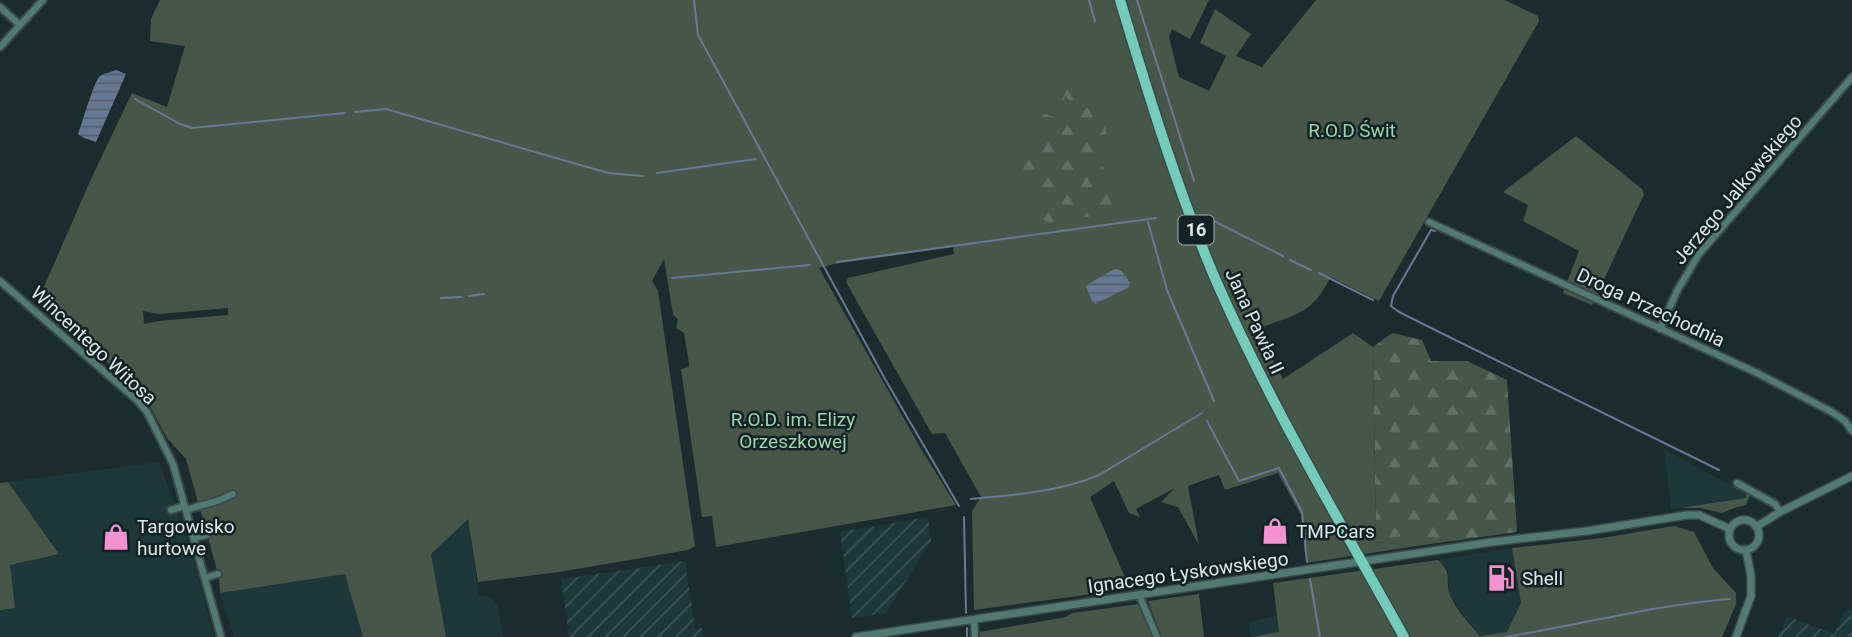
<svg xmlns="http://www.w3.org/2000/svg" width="1852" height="637" font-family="Roboto,sans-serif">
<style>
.built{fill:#1d373a}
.industrial{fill:url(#industrial-furrows)}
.green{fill:#465749;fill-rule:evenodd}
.forest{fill:url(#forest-firs)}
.water{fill:url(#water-rules)}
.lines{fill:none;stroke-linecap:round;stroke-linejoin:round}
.stream{stroke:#677894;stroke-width:2}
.minor-casing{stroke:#3a4a4c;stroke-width:10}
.tertiary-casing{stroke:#3a4a4c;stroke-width:10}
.primary-casing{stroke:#3a4a4c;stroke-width:13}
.minor{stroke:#517a71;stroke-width:6}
.tertiary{stroke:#517a71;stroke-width:7}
.primary{stroke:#72ccb9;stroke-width:10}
.labels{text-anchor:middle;stroke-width:5;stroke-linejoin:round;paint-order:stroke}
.shield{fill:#112225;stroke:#9facae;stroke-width:2}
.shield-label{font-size:18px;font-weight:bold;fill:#dce7e8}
.park-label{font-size:19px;fill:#9fd3ab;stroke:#112225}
.street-label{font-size:19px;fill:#dce7e8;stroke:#112225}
.poi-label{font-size:19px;fill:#dce7e8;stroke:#112225;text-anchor:start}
</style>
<defs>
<pattern id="industrial-furrows" width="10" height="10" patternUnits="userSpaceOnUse" patternTransform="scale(1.75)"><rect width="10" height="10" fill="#1d373a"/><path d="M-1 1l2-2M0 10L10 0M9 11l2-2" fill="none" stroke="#3d5456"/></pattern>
<pattern id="forest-firs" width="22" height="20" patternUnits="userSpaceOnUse" patternTransform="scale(1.75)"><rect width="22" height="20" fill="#465749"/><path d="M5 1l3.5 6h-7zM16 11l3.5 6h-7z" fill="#606f63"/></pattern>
<pattern id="water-rules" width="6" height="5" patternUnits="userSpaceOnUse" patternTransform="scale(1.75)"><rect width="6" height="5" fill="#677894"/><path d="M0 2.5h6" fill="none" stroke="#566171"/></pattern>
</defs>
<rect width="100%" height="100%" fill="#1b2c2e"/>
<path class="built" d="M1664,449L1746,493L1747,498L1671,509Z
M159,462L192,552L214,637H0V610L15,608L9,565L59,553L8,482Z
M468,518L479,595L487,596L494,601L498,607L503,637H446L430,554Z
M1512,548L1521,603L1507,632L1480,636L1461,612L1450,594L1447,568L1438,560Z
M345,573L363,637H234L220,593Z
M1277,615L1279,633L1251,636L1249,622Z"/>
<path class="industrial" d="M928,517L931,541L886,613L852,618L840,532Z
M685,561L695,629L702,628L704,637H569L561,579Z
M1852,608V637H1778L1787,616L1834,634L1845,610Z"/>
<path class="green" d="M160,0H1209L1190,39L1172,29L1169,37L1179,77L1209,91L1226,56L1200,43L1215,9L1251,34L1236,56L1262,67L1316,0H1505L1538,16L1539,21L1379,301L1331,277C1326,285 1321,295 1315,301C1300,317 1276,321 1257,329L1283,379L1353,333L1373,347L1376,542L1416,546L1306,563L1301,515L1278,473L1225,490L1219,475L1188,486L1199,545L1178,507L1161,502L1175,488L1136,509L1140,517L1129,513L1114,481L1090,497L1130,589L974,610L972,511L981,497L945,433L932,434L846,282L848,278L954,254L953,247L834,264L819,268L921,449L956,505L716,547L712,516L702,517L681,369L689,367V363L684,333L676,328L678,320L673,314L664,259L652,281L658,291L695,546L688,550L559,572L478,582L468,519L431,554L446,637H363L345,574L220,593L219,577L186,459L167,438L151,408L138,391L101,356L37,303L91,179L132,93L167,107L185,46L150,41L151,19ZM228,308V315L159,321L144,324L143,311L159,314Z
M1576,136L1642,189L1644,194L1592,305L1563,293L1579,251L1523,221L1528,205L1503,192Z
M8,482L59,554L10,565L15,608L0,610V483Z
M1746,493L1750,495L1746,505L1737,507L1722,513L1700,508H1680L1746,498Z
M1674,526L1694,532L1713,568L1736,593V604L1722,637H1251L1279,632L1273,583L1438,560C1454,575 1444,578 1450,595C1456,610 1470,624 1480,636L1507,632L1521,603L1512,548L1602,538Z
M1199,594L1204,637H1162L1148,601Z
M1139,604L1153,637H980V632L1066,617L1072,613Z"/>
<path class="forest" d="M1073,80C1082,82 1089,85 1093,94C1088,101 1088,105 1092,112C1103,116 1108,126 1106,138L1097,146V153L1098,160L1109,176L1119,185L1121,198L1118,212L1111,216L1079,217L1050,223L1044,220L1037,209L1032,191L1017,156L1018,149L1027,139L1048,135C1048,126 1041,120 1039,112L1058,118L1064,115L1077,120L1082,116L1083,109L1072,104L1065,95L1064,101L1059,106H1050L1047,101L1052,96L1053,83Z
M1392,333L1422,340L1431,361H1467L1507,380L1517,532L1416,546L1376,542L1373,347Z"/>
<path class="water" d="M116,70L126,74L96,142L84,138L78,134C82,124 94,81 100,76C104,73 112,72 116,70Z
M1115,269C1124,270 1126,277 1130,283L1129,287L1095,304L1092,301L1086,287L1088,284Z"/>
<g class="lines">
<path class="stream" d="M694,0L698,35L885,379L959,506
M1089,0L1095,21
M1137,0L1194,181
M135,99L180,124L192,128L345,113
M355,112L386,109L608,173L643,176
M657,173L756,159
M1208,218L1283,256
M1148,222L1167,290L1214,401
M1435,231L1431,230L1393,296L1391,306L1399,312L1427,326L1719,470
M1290,260L1311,270
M837,262L1156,218
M1319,273L1373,300
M672,278L810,265
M469,296L484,294
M441,298L461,297
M1207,421L1239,481L1279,468L1302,512L1307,562
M971,499C1014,495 1059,492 1099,475L1202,413
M964,517L966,613
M1310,579L1320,637
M967,628V637
M1505,637C1580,625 1654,605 1730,599"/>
<defs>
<path id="minor" d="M0,7L20,25
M0,47L43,0
M1429,222L1755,372L1832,412L1845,421L1852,431
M0,281L138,401L147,412L173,464L221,637
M1660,329L1677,291L1699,254L1852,77
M1737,483L1775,504L1780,512
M171,510L185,506
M186,510L220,500L233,494
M194,538L207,535
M205,578L218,574
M1139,595L1157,637
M974,620L975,637"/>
<path id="tertiary" d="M1729 535a15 15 0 1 1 30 0a15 15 0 1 1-30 0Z
M1756,527L1780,512L1852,476
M856,637L1492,542L1587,531L1687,515H1699L1730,529
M1736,637L1751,596V576L1746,550"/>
<path id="primary" d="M1120,0C1148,93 1176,186 1214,276C1268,401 1338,518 1404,637"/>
</defs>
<use href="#minor" class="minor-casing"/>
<use href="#tertiary" class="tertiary-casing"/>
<use href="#primary" class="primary-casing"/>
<use href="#minor" class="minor"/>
<use href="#tertiary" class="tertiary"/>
<use href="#primary" class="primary"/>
</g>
<defs>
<symbol id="shop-bare" viewBox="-9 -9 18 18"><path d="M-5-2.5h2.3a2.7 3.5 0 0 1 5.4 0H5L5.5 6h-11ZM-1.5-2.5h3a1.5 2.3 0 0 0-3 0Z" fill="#f491d3" stroke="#112225" stroke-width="2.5" paint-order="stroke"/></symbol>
<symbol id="fuel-bare" viewBox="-9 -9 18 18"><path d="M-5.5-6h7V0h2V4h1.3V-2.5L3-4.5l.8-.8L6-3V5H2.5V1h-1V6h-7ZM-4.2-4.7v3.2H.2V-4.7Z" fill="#f491d3" stroke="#112225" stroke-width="2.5" paint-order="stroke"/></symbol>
</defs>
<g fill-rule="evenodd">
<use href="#shop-bare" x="1256" y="512" width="38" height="38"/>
<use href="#shop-bare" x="97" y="518" width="38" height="38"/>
<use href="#fuel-bare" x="1482" y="559" width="38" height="38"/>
</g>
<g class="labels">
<rect class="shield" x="1178.5" y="215.5" width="35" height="29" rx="5"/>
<g class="shield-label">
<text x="1196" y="236">16</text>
</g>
<g class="park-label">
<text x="1352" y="137">R.O.D Świt</text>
<text x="793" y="426">R.O.D. im. Elizy<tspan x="793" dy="22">Orzeszkowej</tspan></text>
</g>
<g class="street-label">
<text transform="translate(1737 189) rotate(-50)" y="7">Jerzego Jalkowskiego</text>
<text transform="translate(1651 307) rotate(25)" y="7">Droga Przechodnia</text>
<text transform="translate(1255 321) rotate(65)" y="7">Jana Pawła II</text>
<text transform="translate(94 345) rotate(43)" y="7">Wincentego Witosa</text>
<text transform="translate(1188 572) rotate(-8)" y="7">Ignacego Łyskowskiego</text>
</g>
<g class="poi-label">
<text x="137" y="533">Targowisko<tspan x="137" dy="22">hurtowe</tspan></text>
<text x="1296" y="538">TMPCars</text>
<text x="1522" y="585">Shell</text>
</g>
</g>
</svg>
